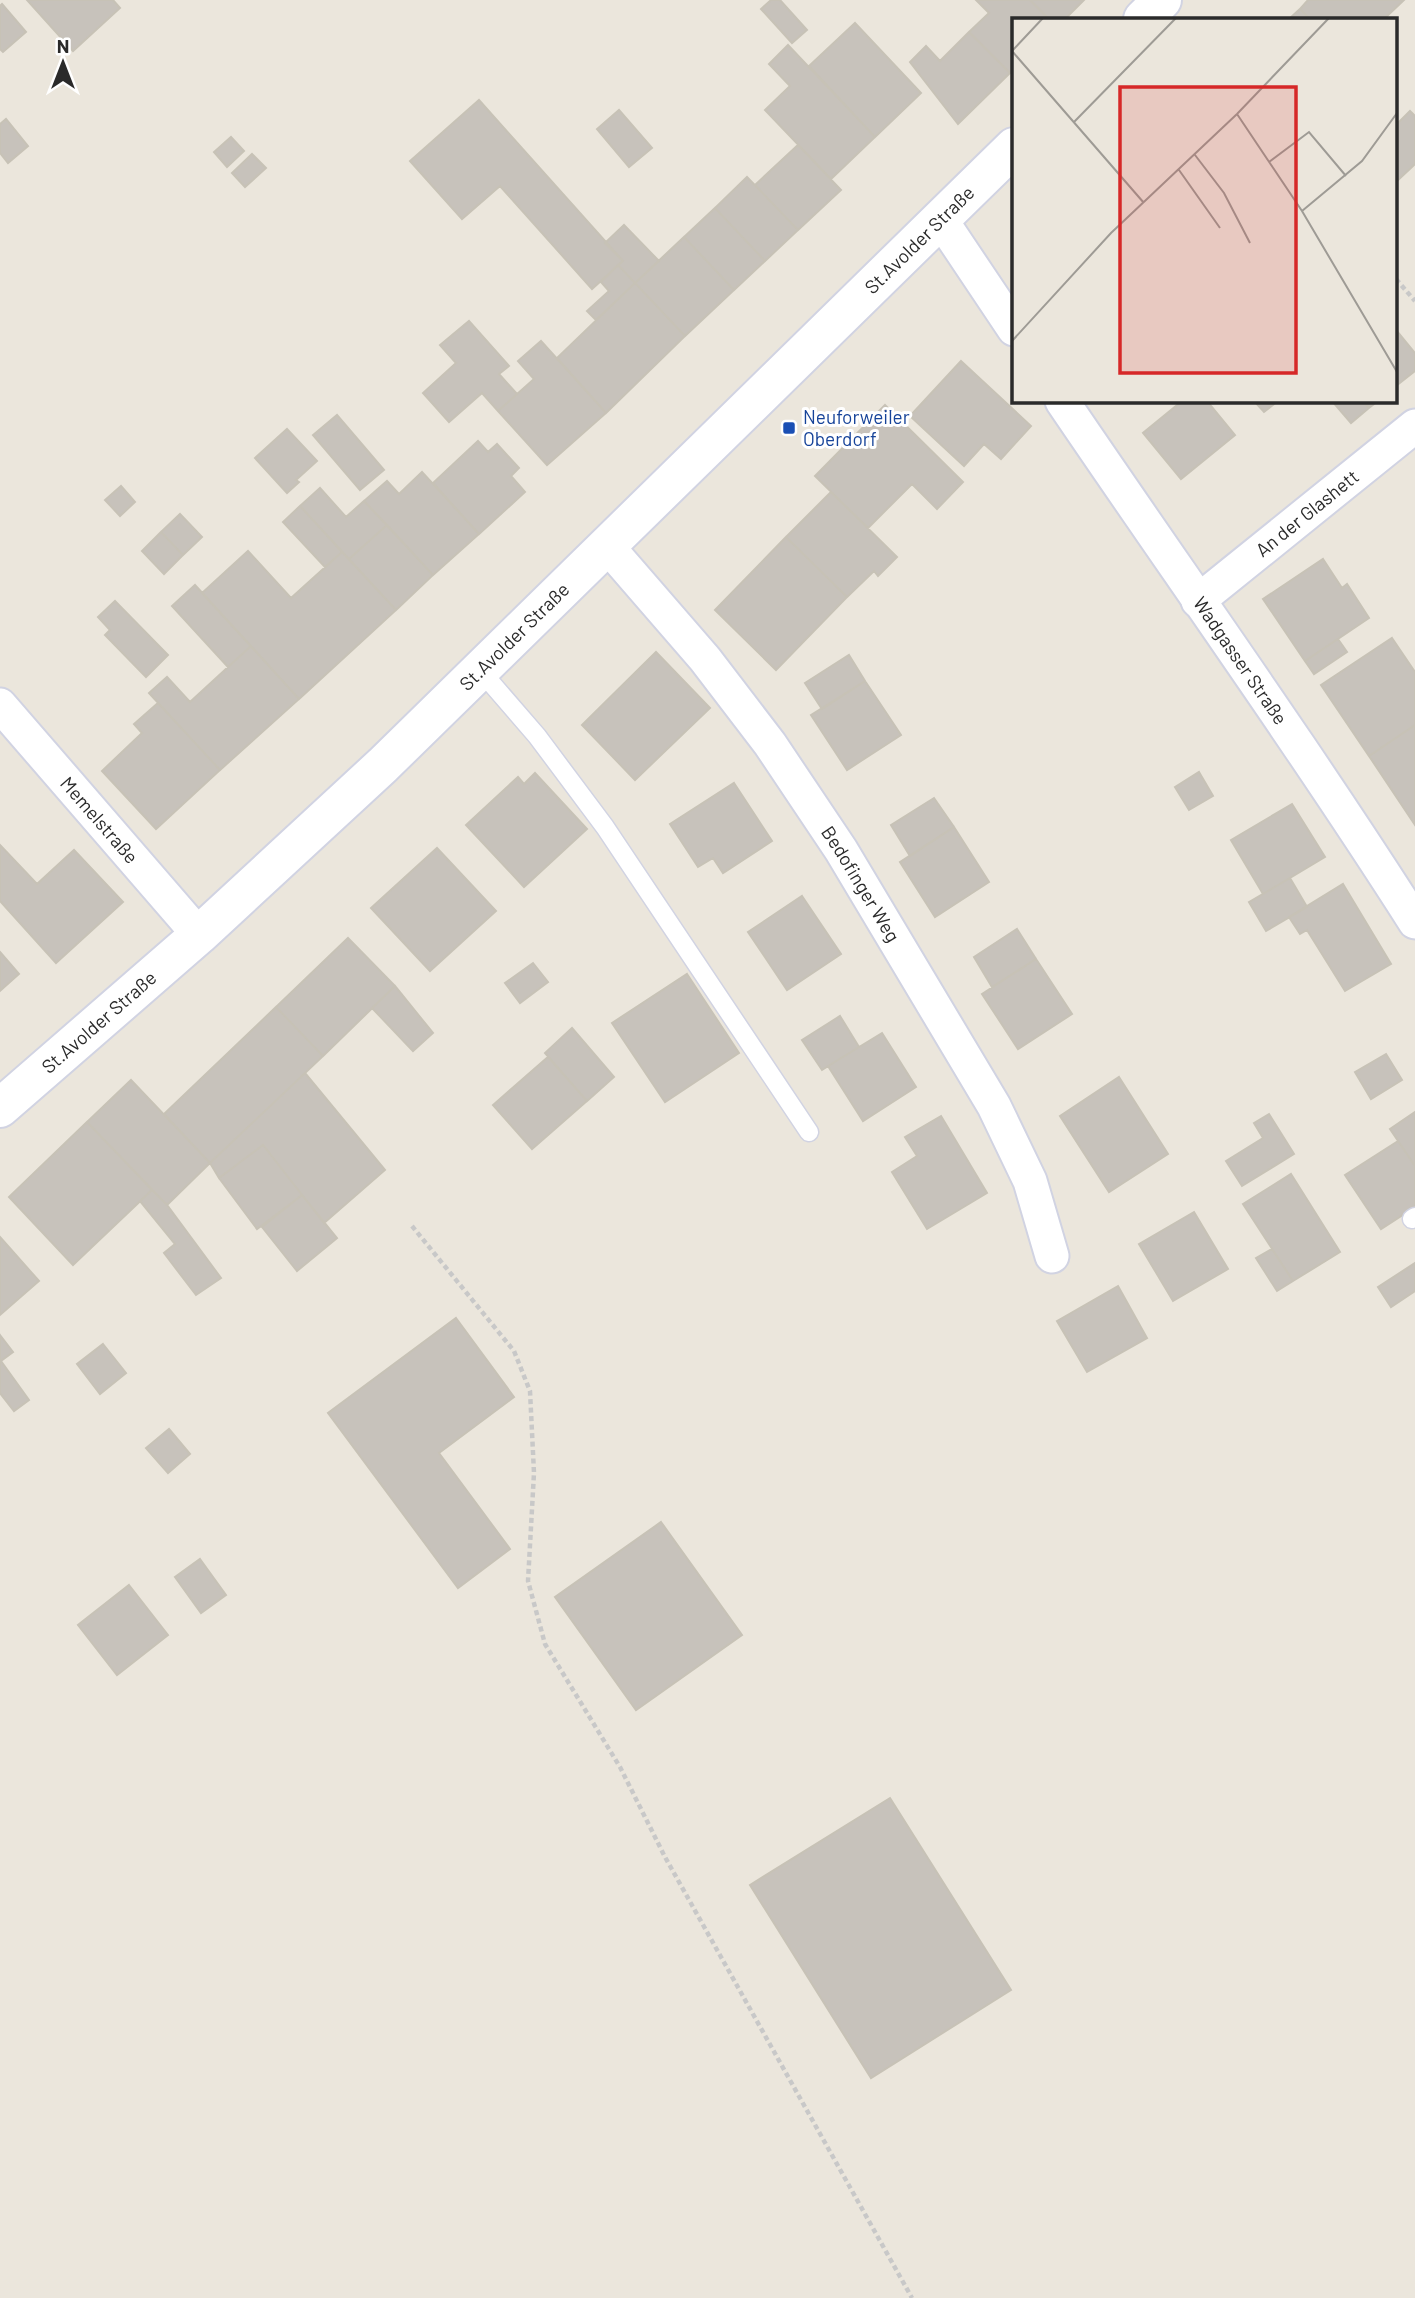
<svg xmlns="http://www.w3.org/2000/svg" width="1415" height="2298" font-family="Barlow,sans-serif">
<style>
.building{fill:#c7c2bb;stroke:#c7c2b6;stroke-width:2}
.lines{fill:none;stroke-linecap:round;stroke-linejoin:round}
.lane-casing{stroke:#d1d3e2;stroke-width:21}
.street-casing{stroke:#d1d3e2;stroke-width:37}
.secondary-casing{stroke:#d1d3e2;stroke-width:42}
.path{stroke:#c8c8c8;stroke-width:4.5;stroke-dasharray:5 3.5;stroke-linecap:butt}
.lane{stroke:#fff;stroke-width:18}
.street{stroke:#fff;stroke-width:33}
.secondary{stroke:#fff;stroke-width:38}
.transit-dot{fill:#1a4fb4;stroke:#fff;stroke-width:2.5}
.labels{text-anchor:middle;stroke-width:6;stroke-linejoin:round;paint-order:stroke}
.street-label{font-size:19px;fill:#2a2a2a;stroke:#fff}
.transit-label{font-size:19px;fill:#164399;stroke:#fff;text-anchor:start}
.inset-road{fill:none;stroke:#9e9b95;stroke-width:2}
.view{fill:#d62828;fill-opacity:0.15;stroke:#d62828;stroke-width:3.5}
.inset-edge{fill:none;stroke:#2a2a2a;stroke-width:3.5}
</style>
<rect width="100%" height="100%" fill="#ebe6dc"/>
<path class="building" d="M27,0H113L120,8L73,51Z
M771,0H780L807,30L792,43L761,9Z
M976,0H1030L1049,19H1014V69L1010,73L969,32L989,13Z
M1030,0H1084L1065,19H1049Z
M1308,0H1404L1384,19H1310L1300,9Z
M2,4L26,32L3,52L0,49V6Z
M1300,9L1310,19H1289Z
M855,23L921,93L875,137L809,66Z
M969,32L1010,73L958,124L910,62L926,46L940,61Z
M788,45L875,137L831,179L765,110L790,86L769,64Z
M479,100L623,261L592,289L500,186L462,219L410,161Z
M619,110L652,148L629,167L597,129Z
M1410,111L1415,116V164L1396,182V125Z
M6,119L28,146L8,163L0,153V124Z
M231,137L244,151L227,167L214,152Z
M798,145L841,190L798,230L755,185Z
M252,154L266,168L245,187L232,173Z
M747,177L798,230L765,261L715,208Z
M715,208L765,261L734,290L684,237Z
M624,225L659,261L635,283L618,265L623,261L605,243Z
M684,237L734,290L685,336L635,283Z
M618,265L635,283L596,320L587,311L609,291L601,282Z
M635,283L685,336L606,413L557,358Z
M469,321L509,366L499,374L517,394L498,411L482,393L449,422L423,393L456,363L440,345Z
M1396,330L1415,353V371L1396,386Z
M541,341L606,413L547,465L498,411L534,379L518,361Z
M961,361L1031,426L1001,459L984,444L964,466L910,416Z
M1182,401H1207L1235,435L1181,479L1143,433Z
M1254,401H1278L1264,412Z
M1332,401H1363L1369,408L1351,423Z
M1363,401H1378L1369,408Z
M885,405L963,482L937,509L912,484L868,528L815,476Z
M337,415L384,470L360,490L313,435Z
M287,429L317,461L296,480L299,482L287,493L255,458Z
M478,441L488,452L497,444L519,468L511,476L525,492L479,534L433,483Z
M422,472L479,534L433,575L364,501L387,481L399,494Z
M121,486L135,502L120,516L105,500Z
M320,488L346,517L364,501L387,525L349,559L300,506Z
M831,492L897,557L878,576L874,571L847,597L786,537Z
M300,506L342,552L325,567L283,522Z
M180,514L202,537L183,555L161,532Z
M387,525L433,575L396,610L349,559Z
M161,532L183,555L164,574L142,551Z
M786,537L847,597L776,670L715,610Z
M248,551L291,598L342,552L396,610L299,699L202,593Z
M1323,559L1342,588L1347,584L1369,618L1305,661L1263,599Z
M195,585L251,646L228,667L172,606Z
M115,601L168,655L146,677L105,635L110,630L98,617Z
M1392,638L1415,672V725L1369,756L1321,685Z
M1338,639L1347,652L1314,674L1305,661Z
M251,646L299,699L220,770L149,693L167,677L190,702Z
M656,652L710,708L635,780L582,725Z
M849,655L865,681L822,709L805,683Z
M865,681L901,735L847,770L811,715Z
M158,703L220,770L156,829L102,771L142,733L134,724Z
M1415,725V825L1369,756Z
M1199,772L1213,796L1189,810L1175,787Z
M535,773L587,829L524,887L466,825L518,777L524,784Z
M734,783L772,841L723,873L713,858L698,867L670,824Z
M934,798L954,827L910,856L891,825Z
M1292,804L1325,857L1263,894L1231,840Z
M954,827L989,882L935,917L900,862Z
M0,845L37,884L74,850L123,902L56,963L0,901Z
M437,848L496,911L430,971L371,908Z
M1290,878L1307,907L1266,931L1249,902Z
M1343,884L1391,964L1345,991L1307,930L1300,934L1289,917Z
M802,896L841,954L787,990L748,932Z
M1017,929L1036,959L992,987L974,957Z
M348,938L395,986L323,1056L276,1007Z
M0,952L19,974L0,991Z
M1036,959L1072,1014L1018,1049L982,994Z
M533,963L548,982L520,1003L505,983Z
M687,974L739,1053L665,1102L612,1023Z
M395,986L433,1033L413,1051L372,1008Z
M276,1007L323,1056L210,1163L164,1114Z
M840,1016L859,1047L822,1070L802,1040Z
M572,1028L614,1077L587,1101L545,1053Z
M882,1033L916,1087L863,1121L828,1066Z
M1386,1054L1402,1080L1371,1099L1355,1072Z
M548,1057L587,1101L532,1149L493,1105Z
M305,1073L385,1170L324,1223L263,1145L219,1178L210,1163Z
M1119,1077L1168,1154L1109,1192L1060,1116Z
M131,1080L210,1163L167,1205L87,1122Z
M1415,1112V1166L1390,1129Z
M1269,1114L1294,1154L1242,1186L1226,1161L1263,1138L1254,1123Z
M941,1116L987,1193L927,1229L892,1172L917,1156L905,1137Z
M87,1122L152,1190L73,1265L9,1197Z
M1398,1141L1415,1166V1207L1381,1229L1345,1175Z
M263,1145L302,1195L257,1229L219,1178Z
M1291,1174L1340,1252L1293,1281L1243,1204Z
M152,1190L167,1205L221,1278L196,1295L164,1253L175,1244L140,1201Z
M302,1195L337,1238L297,1271L262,1227Z
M1194,1212L1228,1269L1173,1301L1139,1244Z
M0,1237L39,1281L0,1315Z
M1272,1249L1293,1281L1277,1291L1256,1258Z
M1415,1263V1291L1391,1307L1378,1287Z
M1118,1286L1147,1338L1087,1372L1057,1321Z
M456,1318L514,1397L439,1453L510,1549L458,1588L328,1413Z
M0,1335L13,1352L1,1361L29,1400L14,1411L0,1393Z
M103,1344L126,1373L100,1394L77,1364Z
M169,1429L190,1454L168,1473L146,1448Z
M661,1522L742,1635L636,1710L555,1597Z
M200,1559L226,1595L201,1613L175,1577Z
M129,1585L168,1635L117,1675L78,1625Z
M890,1798L1011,1990L871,2078L750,1885Z"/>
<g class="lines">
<defs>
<path id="lane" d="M480,670L537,736L605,827L809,1132
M1412,1219L1415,1217"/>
<g id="street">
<path d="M941,220L1014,329"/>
<path id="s1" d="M1062,401C1180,575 1302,745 1415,922"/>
<path id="s2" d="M608,547L705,659L770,744L841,850L994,1106L1030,1181L1052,1256"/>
<path id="s3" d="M1198,601L1415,426"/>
<path id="s4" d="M0,705L199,935"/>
</g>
<g id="secondary">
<path d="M1143,19L1162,0"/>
<path id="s5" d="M0,1108L199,935L383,765L1014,147"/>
</g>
</defs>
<use href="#lane" class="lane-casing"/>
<use href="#street" class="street-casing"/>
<use href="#secondary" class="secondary-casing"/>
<path class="path" d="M1396,279L1415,301
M412,1226L514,1351L530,1391L534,1473L528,1581L545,1644L620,1767L665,1857L912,2298"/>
<use href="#lane" class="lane"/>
<use href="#street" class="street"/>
<use href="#secondary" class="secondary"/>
</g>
<rect class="transit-dot" x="782" y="421" width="14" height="14" rx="3.5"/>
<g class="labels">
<g class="street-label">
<text dy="7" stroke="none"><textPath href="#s5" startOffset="1265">St.Avolder Straße</textPath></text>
<text dy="7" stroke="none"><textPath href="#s3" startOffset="140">An der Glashett</textPath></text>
<text dy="7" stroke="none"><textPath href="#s5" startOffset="698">St.Avolder Straße</textPath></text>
<text dy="7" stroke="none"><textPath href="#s1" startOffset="315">Wadgasser Straße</textPath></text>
<text dy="7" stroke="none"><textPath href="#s4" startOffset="152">Memelstraße</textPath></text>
<text dy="7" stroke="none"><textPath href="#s2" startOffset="422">Bedofinger Weg</textPath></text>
<text dy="7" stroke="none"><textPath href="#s5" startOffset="131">St.Avolder Straße</textPath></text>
</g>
<g class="transit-label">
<text x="803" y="424">Neuforweiler<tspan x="803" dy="22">Oberdorf</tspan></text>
</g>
</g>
<g transform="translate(1012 18)">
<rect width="385" height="385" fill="#ebe6dc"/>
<path class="inset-road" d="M0,33L132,185M0,33L31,0M225,96L290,193L385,354M62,104L164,0M183,137L212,175L238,225M257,144L297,114L334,158M167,152L208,210M290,193L350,143L385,95M0,323L99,215L225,96L317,0"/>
<path class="view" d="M108,69H284V355H108Z"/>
<rect width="385" height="385" class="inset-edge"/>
</g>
<g transform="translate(63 63)" stroke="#ffffff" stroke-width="5" paint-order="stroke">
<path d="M0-5L12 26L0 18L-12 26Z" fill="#2a2a2a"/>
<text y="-10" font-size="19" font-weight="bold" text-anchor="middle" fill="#2a2a2a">N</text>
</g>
</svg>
